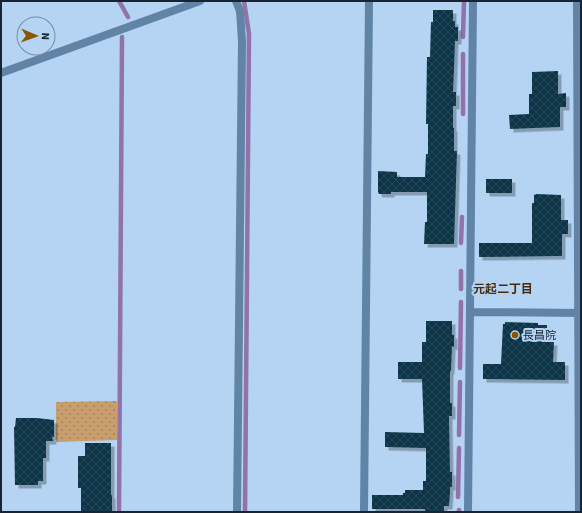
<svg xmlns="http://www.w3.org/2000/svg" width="582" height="513" font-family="'Source Sans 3','Noto Sans JP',sans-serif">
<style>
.park{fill:url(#park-dots)}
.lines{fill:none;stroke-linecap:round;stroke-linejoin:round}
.stream{stroke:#9172a9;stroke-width:4.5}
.building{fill:url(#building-cross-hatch);filter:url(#shadow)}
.minor{stroke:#6083a6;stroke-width:8}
.poi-dot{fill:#895500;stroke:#b5d4f3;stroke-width:1.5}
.labels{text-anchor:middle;stroke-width:4;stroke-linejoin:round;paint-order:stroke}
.poi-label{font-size:11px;fill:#18242f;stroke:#b5d4f3;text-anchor:start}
.neighbourhood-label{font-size:12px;font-weight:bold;fill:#472d0c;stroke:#b5d4f3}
</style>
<defs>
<pattern id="park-dots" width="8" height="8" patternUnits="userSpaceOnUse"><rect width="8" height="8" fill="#c89e6f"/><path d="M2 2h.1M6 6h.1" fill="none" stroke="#a1815c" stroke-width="1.8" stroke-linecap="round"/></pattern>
<pattern id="building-cross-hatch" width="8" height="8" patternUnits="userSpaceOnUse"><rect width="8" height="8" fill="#0d3646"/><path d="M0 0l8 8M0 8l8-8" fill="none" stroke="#274a58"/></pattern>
<filter id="shadow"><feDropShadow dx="3.5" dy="3.5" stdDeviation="0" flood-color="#0004"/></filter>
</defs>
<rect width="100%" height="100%" fill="#b5d4f3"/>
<path class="park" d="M117,401V440L56,442V402Z"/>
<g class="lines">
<path class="stream" d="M119,1L128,17
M244,1L249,34L245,512
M463,37L464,1
M463,114V54
M461,243L462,217
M461,289V271
M460,368L461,302
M459,435L460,382
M458,497L459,448
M119,512L122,37
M459,512V510"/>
</g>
<path class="building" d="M433,10H453V21H455V27H458V41H455L454,70L453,92H456V106H453V128H454V151H457L454,244H424L425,222H427V192H391V194H379L378,192V171L397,172V177H425L426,154H428V124H426L427,57H430L431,22H433Z
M558,71V94L566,93V107H560V127L510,129L509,115L529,114V94H532V72Z
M486,179H512V193H486Z
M537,194L561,195V220H568V234H562V256L479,257V243H532V203H534V195Z
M426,321H452V335H454V347L452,346L451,371H450V403H452V416H449L450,472H452V487H450V493L449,506H444V511H425V509H372V495H403V493H405V490H423V481H426V448L385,447V432L424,433L422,379H398V362H422V342H426Z
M505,322L538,323V325H547V342H554L553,362H565V380L483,379V364H501L503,324H505Z
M16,418H37L54,420V437H52L53,441H46V458H43V481H38V485H15L14,427H15Z
M85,443H111V495H112V512H81V488H78V456H85Z"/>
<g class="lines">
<path class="minor" d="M236,1L240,11L242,41L237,512
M577,2L579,512
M1,73L200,1
M470,312L581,313
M364,512L369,1
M468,512L473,1"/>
</g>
<circle class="poi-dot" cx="515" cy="335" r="4"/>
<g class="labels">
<g class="poi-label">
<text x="523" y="339">長昌院</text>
</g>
<g class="neighbourhood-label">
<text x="503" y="293">元起二丁目</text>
</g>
</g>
<rect width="582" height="513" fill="none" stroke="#18242f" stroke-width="4"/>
<g transform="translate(36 36) rotate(92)"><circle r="19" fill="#b5d4f3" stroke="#768ea5"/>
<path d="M0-3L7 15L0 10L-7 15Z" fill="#895500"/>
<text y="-6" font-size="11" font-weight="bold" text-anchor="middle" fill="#18242f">N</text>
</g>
</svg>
